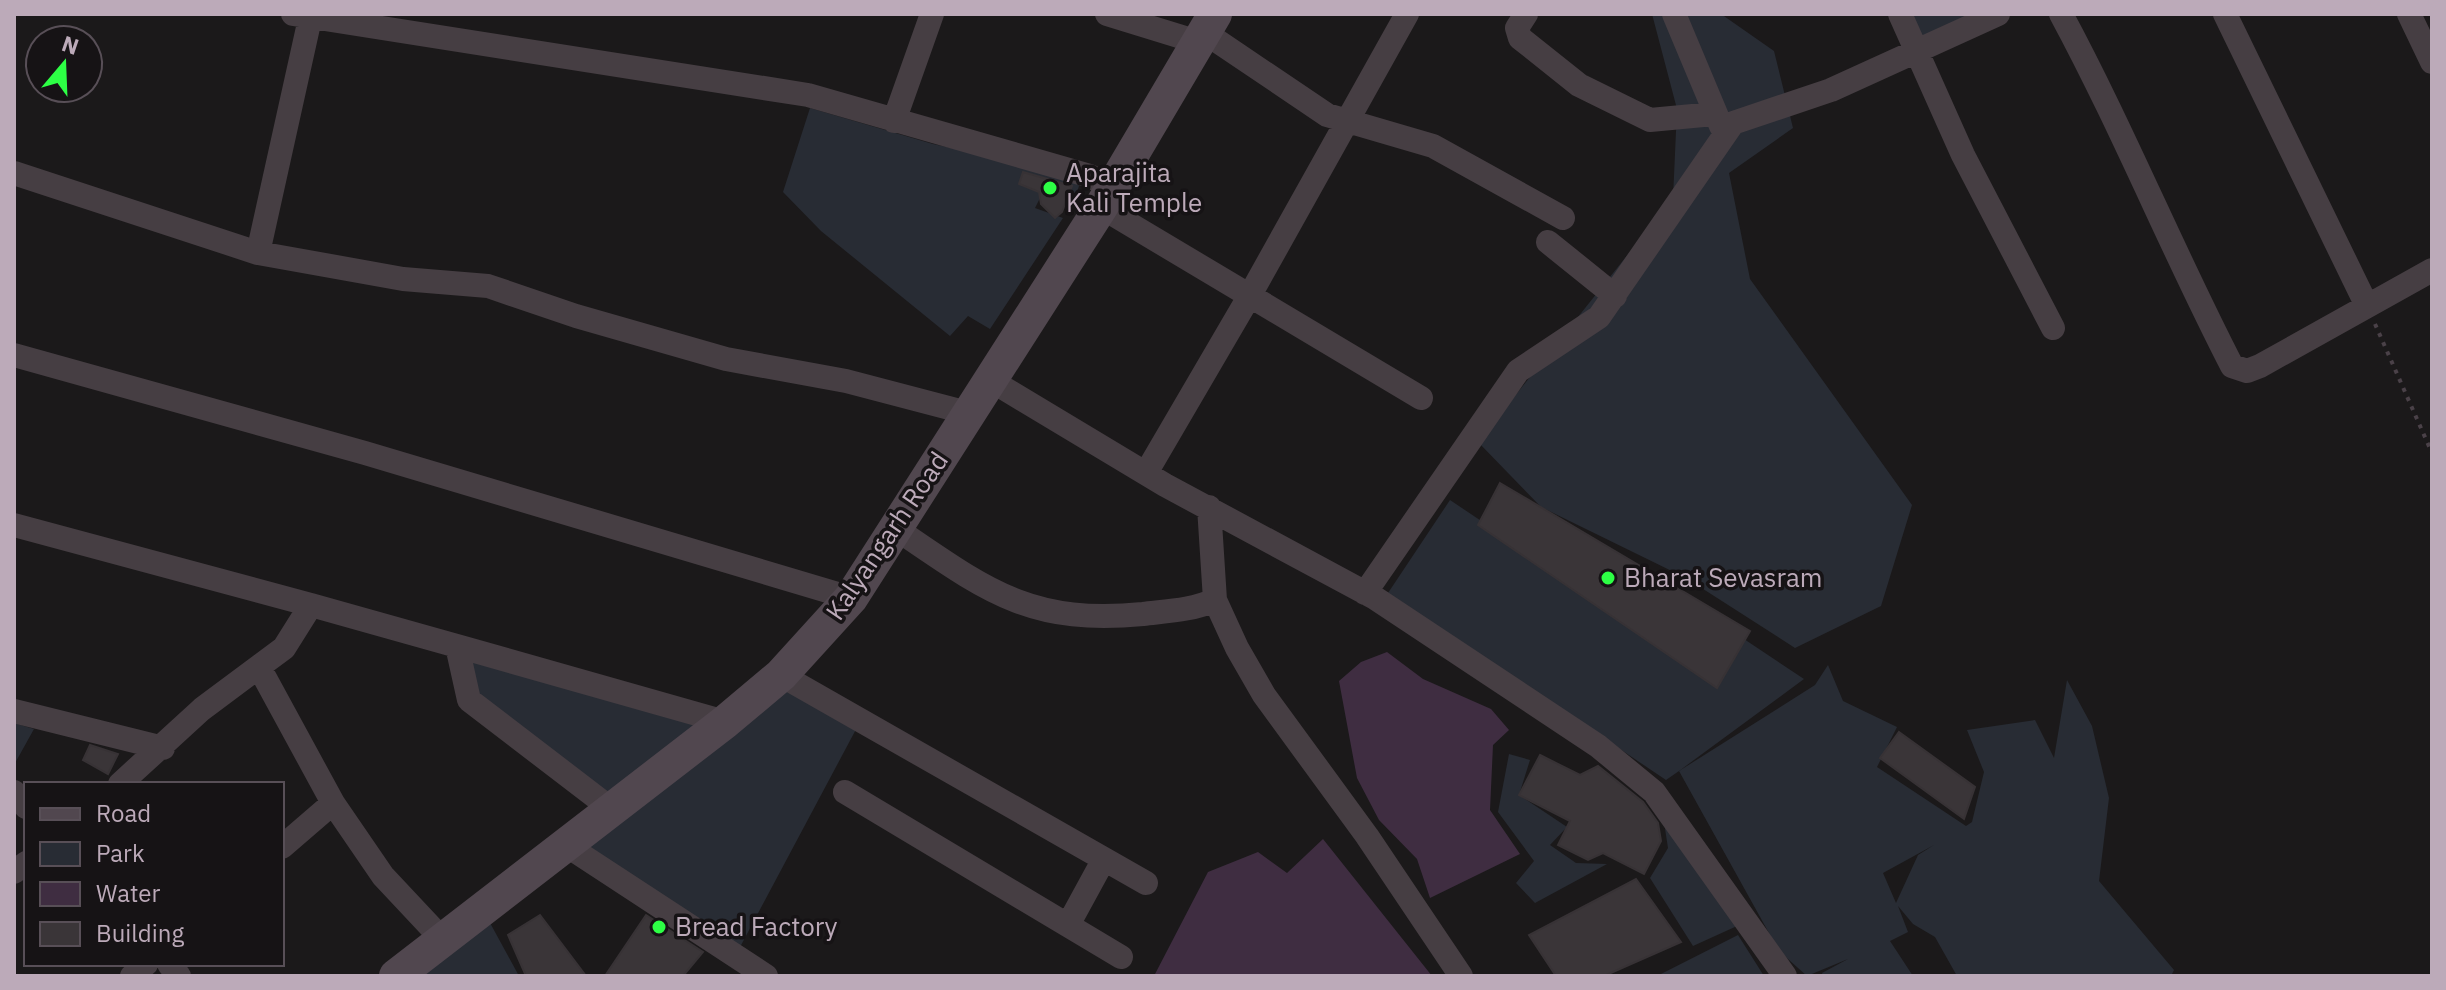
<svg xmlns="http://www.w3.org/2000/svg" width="2446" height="990" font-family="'IBM Plex Sans',sans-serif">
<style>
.green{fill:#282c34;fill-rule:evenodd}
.water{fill:#3f2d41}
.building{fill:#3a3538;stroke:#373235;stroke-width:2}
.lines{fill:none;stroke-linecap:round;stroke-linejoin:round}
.path{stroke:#4a4148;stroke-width:4;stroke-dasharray:4 6;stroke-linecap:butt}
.minor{stroke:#463e43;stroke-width:24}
.secondary{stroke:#51474f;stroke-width:34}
.poi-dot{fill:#2dff45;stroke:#161315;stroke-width:3}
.labels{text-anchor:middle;stroke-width:7;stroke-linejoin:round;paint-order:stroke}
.poi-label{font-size:26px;fill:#bcaab9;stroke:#161315;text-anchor:start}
.street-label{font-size:26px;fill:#bcaab9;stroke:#161315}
</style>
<rect width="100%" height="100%" fill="#1b191a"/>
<path class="green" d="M1652,14H1721L1774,51L1793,128L1729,173L1750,279L1912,505L1881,606L1795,648L1686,578L1541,507L1478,442L1673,198L1677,109Z
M1900,14H1998L1916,53Z
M810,108L933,144L1082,176L1072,209L1040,198L1035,208L1063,218L990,329L968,316L950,336L821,231L783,192Z
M1450,500L1717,679L1744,639L1804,679L1679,771L1815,685L1828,665L1843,701L1897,727L1877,767L1966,826L1972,822L1984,772L1967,730L2035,720L2054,758L2067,680L2092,726L2109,798L2099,881L2174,970L2171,976H1957L1935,937L1913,924L1898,906L1908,932L1890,941L1913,976H1823L1822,973L1848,959L1807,976L1779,951L1679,771L1666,780L1388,593ZM1934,845L1918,855L1896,903L1883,873Z
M464,656L717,726L781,675L861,720L739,949L566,845L619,804L475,699Z
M14,723L34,729L14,765Z
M1509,754L1530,760L1519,795L1567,827L1550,845L1576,863L1607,864L1535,903L1516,883L1534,861L1498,812Z
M1664,822L1737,926L1693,946L1650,878L1668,848Z
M483,910L519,976H396Z
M1738,935L1764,976H1657Z"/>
<path class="water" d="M1387,652L1423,679L1491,709L1509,730L1493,745L1490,810L1520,854L1430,898L1417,859L1379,820L1357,778L1339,681L1361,662Z
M1323,839L1432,976H1154L1208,872L1258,852L1287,873Z"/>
<path class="building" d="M1023,172L1072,186L1062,212L1055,218L1041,204L1039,192L1019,184Z
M1500,483L1750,631L1717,688L1478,525Z
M1899,732L1975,787L1964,819L1880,758Z
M90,745L118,754L108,774L83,760Z
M1540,755L1580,775L1598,766L1643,802L1658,823L1661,841L1644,874L1603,853L1588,860L1558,845L1570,821L1519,795Z
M1636,879L1681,942L1604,976H1556L1529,935Z
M540,915L586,976H526L508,935Z
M646,915L703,952L683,976H605Z"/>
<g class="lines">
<path class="path" d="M2375,324L2432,453"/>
<path class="minor" d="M293,14L808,95L1090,176L1112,188
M1107,14L1198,42
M1526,14L1517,28L1520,38L1579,85L1650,120L1714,114
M1674,14L1721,126
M1900,14L1963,155L2053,328
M2061,14C2123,129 2172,250 2232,366L2247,371L2260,366L2432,270
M2225,14L2367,306
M2409,14L2432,62
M1204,32L1327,115L1433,146L1563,218
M894,121L932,14
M14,173L258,253L403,279L488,286L576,316L726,359L846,381L968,413
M1101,207L1421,398
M1548,242L1615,296
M258,253L311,14
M14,355L365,453L851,598
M992,381L1165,485L1375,598L1598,746L1654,792L1785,976
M1146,473L1250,295L1407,14
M1209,507L1215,600L1237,648L1264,695L1367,836L1461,976
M14,525L311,605
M895,528C986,590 1029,625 1143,614C1168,611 1193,610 1215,600
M1365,593L1518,371L1599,317L1733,123L1831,90L1998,14
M259,667L333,803L383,876L443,940
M781,675L1146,883
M14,711L163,748
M120,784L202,709L284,648L311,605L457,646
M14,792L26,807
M845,792L1121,957
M610,808L469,700L457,646L725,722
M566,845L766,976
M282,847L333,803
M14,872L26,863
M1068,925L1104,859
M169,964L179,976
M132,976L146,964"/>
<path class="secondary" d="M396,976L725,722L781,675L851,598L1101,207L1215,14"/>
</g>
<g class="poi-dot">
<circle cx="1050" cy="188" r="8"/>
<circle cx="1608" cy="578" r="8"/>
<circle cx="659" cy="927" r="8"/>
</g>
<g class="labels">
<g class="poi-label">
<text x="1066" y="182">Aparajita<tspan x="1066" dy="30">Kali Temple</tspan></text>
<text x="1624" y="587">Bharat Sevasram</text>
<text x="675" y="936">Bread Factory</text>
</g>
<g class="street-label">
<text transform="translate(887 536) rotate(-56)" y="9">Kalyangarh Road</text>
</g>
</g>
<rect width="2446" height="990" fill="none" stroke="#bcaab9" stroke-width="32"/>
<rect x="24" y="782" width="260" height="184" fill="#161315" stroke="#584f57" stroke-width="2"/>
<rect x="40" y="808" width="40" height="12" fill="#51474f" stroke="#584f57" stroke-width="2"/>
<text x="96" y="822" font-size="24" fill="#bcaab9">Road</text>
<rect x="40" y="842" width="40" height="24" fill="#282c34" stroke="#584f57" stroke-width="2"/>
<text x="96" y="862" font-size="24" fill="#bcaab9">Park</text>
<rect x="40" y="882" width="40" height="24" fill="#3f2d41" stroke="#584f57" stroke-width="2"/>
<text x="96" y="902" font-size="24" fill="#bcaab9">Water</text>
<rect x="40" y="922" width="40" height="24" fill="#3a3538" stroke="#584f57" stroke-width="2"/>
<text x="96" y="942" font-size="24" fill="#bcaab9">Building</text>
<g transform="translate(64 64) rotate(19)"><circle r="38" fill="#161315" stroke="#584f57" stroke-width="2"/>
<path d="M0-6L14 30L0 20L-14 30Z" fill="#2dff45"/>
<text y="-12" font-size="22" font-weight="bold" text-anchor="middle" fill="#bcaab9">N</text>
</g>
</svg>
